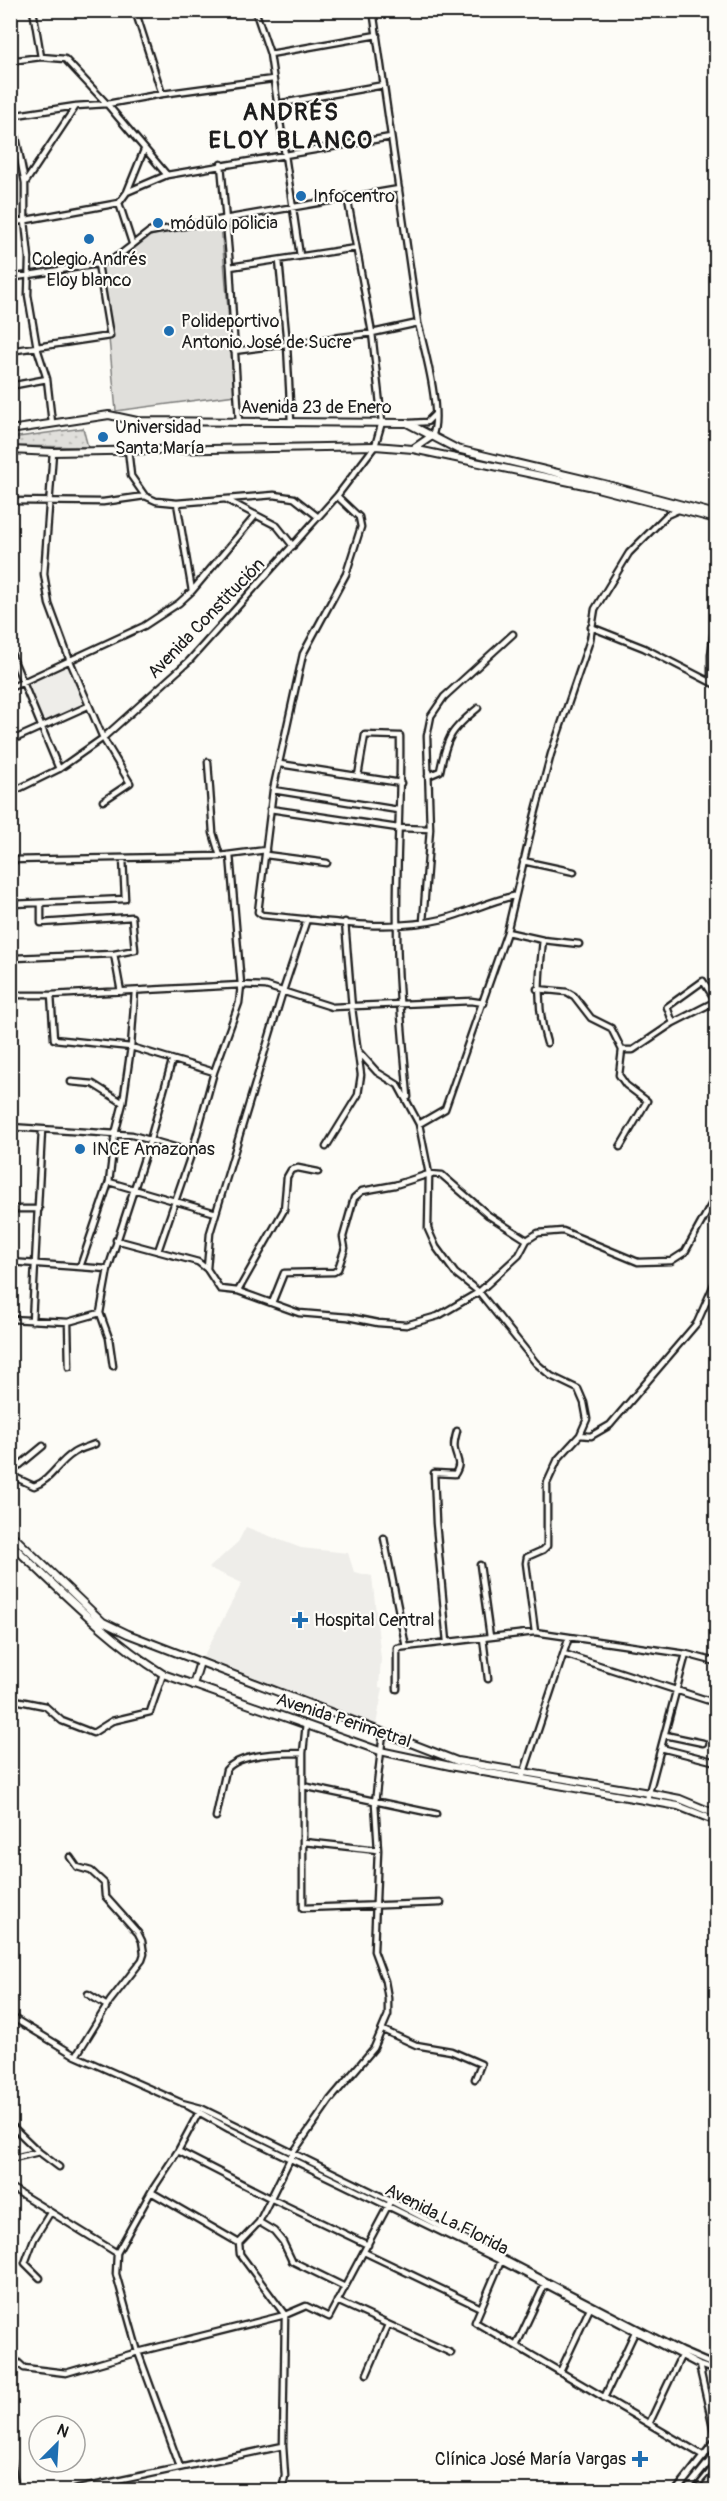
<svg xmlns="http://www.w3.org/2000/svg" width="727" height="2501" font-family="Pangolin,sans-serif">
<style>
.built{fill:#eeede9}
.park{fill:url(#park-dots);stroke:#7e7e7c;stroke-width:1.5}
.garden{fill:#e0dfdb;stroke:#7e7e7c;stroke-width:1.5}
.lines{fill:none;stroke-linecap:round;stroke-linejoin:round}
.minor-casing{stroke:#1c1c1c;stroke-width:9}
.tertiary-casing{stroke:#1c1c1c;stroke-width:10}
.secondary-casing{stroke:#1c1c1c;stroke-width:10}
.minor{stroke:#fdfcf7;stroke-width:4.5}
.tertiary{stroke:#fdfcf7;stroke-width:5}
.secondary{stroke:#fdfcf7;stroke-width:6}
.poi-dot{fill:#1f6fb2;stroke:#fdfcf7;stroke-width:2}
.labels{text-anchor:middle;stroke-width:4.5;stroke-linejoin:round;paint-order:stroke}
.poi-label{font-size:18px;fill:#1c1c1c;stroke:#fdfcf7;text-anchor:start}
.street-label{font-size:18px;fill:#1c1c1c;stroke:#fdfcf7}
.district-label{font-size:24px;font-weight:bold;letter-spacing:1.5px;fill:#1c1c1c;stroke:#fdfcf7}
</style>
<defs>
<pattern id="park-dots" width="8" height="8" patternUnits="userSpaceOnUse" patternTransform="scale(1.5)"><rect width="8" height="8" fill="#e0dfdb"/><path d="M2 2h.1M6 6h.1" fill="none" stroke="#c0bfbb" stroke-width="1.8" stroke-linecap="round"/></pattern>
</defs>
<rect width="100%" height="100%" fill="#fdfcf7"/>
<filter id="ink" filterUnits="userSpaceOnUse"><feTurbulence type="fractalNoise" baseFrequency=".0167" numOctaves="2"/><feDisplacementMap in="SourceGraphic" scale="12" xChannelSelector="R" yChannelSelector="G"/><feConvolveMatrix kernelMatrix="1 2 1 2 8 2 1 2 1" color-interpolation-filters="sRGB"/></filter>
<g filter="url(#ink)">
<path class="built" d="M67,665L84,703L44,721L27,683Z
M246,1527L301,1548L348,1553L354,1572L372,1576L381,1659L379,1687L383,1688L376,1725L203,1657L242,1583L209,1568L238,1542Z"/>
<path class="park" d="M83,428L88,447L11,446V438Z"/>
<path class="garden" d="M221,224L235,395L116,411L102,266L118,263L147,237L167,231Z"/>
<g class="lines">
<defs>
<path id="minor" d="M33,10L41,57
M135,10L162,94
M255,10L270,54L300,256
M373,10L418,323C424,347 443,415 432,436
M270,54L377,35
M10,61L41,57L65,59L107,104L167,175
M277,104L384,85
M10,116L76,106L107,104L162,94L273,79
M12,116L25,183V221L29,258L28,295L37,348L47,379L52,423
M221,164L230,267L239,423
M25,183L76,106
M127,192L167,175L391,137
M119,203L132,243
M10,223L119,203L127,192L144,150
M279,260L287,345L291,422
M230,267L356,248
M10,278L98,264L118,256L149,232L399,189
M10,351L110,336L98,264
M234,351L372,333L418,323
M10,386L47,379
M410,423L427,422L434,415
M128,449L131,476L145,496L156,501L177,503L274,495L294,498L317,516
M53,452L44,574L49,604L70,661L103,738L130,783L103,801
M337,496L359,517L361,527L346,574L303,654L273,790L258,912L262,915C321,920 385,933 443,919C467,913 489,901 514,896
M227,500L277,526L293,546
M10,501L103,502L145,496
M177,503L192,591
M591,627L644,648L716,685
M10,651L59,769
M711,681V655L716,611
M10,688L144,626L179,603L192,591L256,515
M10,741L88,706
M208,762L213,833L220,856
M280,764L401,783
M358,776L365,735L400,736C401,799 396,861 397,924C397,981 403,1039 408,1097
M428,776L440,771C447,736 451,730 478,708
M273,790L398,810
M10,793L59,769L103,738L189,661L337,496L375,446L382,422L372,333L347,196
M270,809L398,828L430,829
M266,855L327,863
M10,860L220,856L266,850
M523,861L574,872
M41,903V923L132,917L135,950L114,954
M13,904L125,899L123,858
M10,922H13L11,860
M423,922L430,829L427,736L431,716L444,697L513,634
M507,932L543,940L579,944
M543,940C539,976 536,1007 547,1043
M537,989L567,992L574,996L591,1018L611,1028L622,1050H633L673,1023L716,1001
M10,995H51L241,985L266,986L332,1007L471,1001L484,1003
M14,995V958L114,954L121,992
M51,995L54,1039L131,1047L214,1072
M673,1023L667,1007L703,981L716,1001
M359,1052L377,1072L398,1085L419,1124L429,1174L428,1229L436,1247L455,1273L479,1292L536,1363L551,1376L578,1389L584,1403L587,1419L580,1435L558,1459L547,1483V1546L543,1550L527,1557L526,1563L535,1632
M71,1082L93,1084L123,1103
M419,1124L445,1109L507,932L534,818L551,754L590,640L595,609L629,553L667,515L678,510
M10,1127L132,1135L192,1152
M326,1147L358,1095L361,1075L352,1008L345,922
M620,1147L647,1101L626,1085L619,1075L622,1050
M109,1182L216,1213
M10,1209H39
M116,1240L198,1262L207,1269L220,1289L238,1291L299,1313L348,1317L378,1323L406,1325L438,1316L479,1292L519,1255L527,1240L538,1233L563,1231L638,1262L671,1261L685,1252L716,1196
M158,1251L192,1152L214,1072L239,1003L241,985L230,855
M10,1262L108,1269
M80,1267L109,1182L115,1134L123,1103L131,1047L135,991
M207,1269L210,1233L216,1213L283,991L307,919
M238,1291L284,1210L287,1177L291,1170L298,1168L318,1172
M272,1303L284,1273L334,1272L338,1269L345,1248L343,1237L354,1198L362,1191L395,1185L429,1174L442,1175L488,1215L527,1240
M10,1319L68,1322L100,1313
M32,1321L42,1130
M68,1322L69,1367
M113,1366L109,1338L100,1313L108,1269L150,1140L172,1061
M580,1435L591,1436L610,1425L697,1323L716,1280
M10,1469L20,1465L43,1446
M10,1475L34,1486C50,1481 58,1463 72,1454C78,1449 88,1447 95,1444
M384,1538L406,1647
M480,1565L490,1637
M483,1638L488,1679
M447,1642L436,1523L434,1473L455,1474C461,1464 458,1462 455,1451C453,1445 455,1438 457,1431
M564,1654L716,1703
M397,1689V1648L535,1632L686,1654L716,1662
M10,1699L45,1706L62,1721L93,1733L112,1721L150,1712L163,1674
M306,1724L303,1753V1908L441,1903
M665,1735L703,1743
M661,1748L716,1762
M523,1775L569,1637
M303,1786L436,1814
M647,1800L686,1654
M216,1817L226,1770C239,1753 282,1753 303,1753
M304,1842L378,1850
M70,1857L77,1867L91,1871L104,1883L105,1896L138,1933L142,1941L144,1954L142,1960L110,2001L76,2056
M88,1994L107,2006
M10,2016L76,2056L182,2103L201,2108L391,2201L681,2351L716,2366
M383,2030L416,2045L451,2051L481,2064L475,2079
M10,2071L13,2072
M188,2106L229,2129L501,2261L699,2365L716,2371
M10,2124L39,2152L59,2167
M178,2151L272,2199L368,2245
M10,2159L39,2152
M10,2187L117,2253
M151,2192L239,2243
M259,2222L274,2231L283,2242L292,2261L345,2287
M364,2252L481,2308
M501,2261L475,2322L704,2456
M40,2278L25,2263L34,2239L50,2213
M337,2301L451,2353
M516,2346L545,2284
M10,2355L24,2368L66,2373L138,2352L285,2315L306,2306L329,2317L390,2202
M699,2365L716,2440
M560,2372L590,2308
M367,2374L388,2325
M604,2398L635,2332
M649,2424L681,2356
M10,2455L16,2490
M180,2467L138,2352L116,2274L117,2253L151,2192L178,2151L199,2112
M74,2490L283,2446
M282,2490L285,2476L283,2446L285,2315L240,2254L239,2243L259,2222L293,2153L330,2100L374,2048L388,2015V1998L385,1981L374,1951L378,1850L375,1803L383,1733
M701,2490L716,2473"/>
<path id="tertiary" d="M677,2490L716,2440
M686,2490L716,2453"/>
<path id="secondary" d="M10,430L109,415L137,421L407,423L457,449L604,484L716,514
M413,449L432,436
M10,450L53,452L375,446L413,449L589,486L716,519
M10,1533L103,1622L128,1634L457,1761L649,1793L680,1799L716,1814
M10,1543C59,1589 106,1638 163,1674L380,1751L455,1767L678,1806L716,1821
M193,1685L200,1662"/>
</defs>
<use href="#minor" class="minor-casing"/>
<use href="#tertiary" class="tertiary-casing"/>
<use href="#secondary" class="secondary-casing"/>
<use href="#minor" class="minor"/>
<use href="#tertiary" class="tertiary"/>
<use href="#secondary" class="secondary"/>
</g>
</g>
<g class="poi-dot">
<circle cx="301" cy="196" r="6"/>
<circle cx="158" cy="223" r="6"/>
<circle cx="89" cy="239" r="6"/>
<circle cx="169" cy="331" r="6"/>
<circle cx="103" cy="437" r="6"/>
<circle cx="80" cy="1149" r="6"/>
<path d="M297 1611h6v6h6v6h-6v6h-6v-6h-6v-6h6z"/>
<path d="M637 2450h6v6h6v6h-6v6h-6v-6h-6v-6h6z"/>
</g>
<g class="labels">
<g class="poi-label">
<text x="313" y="202">Infocentro</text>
<text x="170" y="229">módulo policia</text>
<text x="89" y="265" text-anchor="middle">Colegio Andrés<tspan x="89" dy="21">Eloy blanco</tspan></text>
<text x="181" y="327">Polideportivo<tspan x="181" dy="21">Antonio José de Sucre</tspan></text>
<text x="115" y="433">Universidad<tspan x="115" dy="21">Santa María</tspan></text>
<text x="92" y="1155">INCE Amazonas</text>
<text x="314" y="1626">Hospital Central</text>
<text x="626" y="2465" text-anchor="end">Clínica José María Vargas</text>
</g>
<g class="street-label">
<text x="316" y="413">Avenida 23 de Enero</text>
<text transform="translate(206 618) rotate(-46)" y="6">Avenida Constitución</text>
<text transform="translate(344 1720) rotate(18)" y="6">Avenida Perimetral</text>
<text transform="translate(447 2219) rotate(27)" y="6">Avenida La Florida</text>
</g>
<g class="district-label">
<text x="291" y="120">ANDRÉS<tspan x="291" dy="28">ELOY BLANCO</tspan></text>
</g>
</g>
<rect width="727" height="2501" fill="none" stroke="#fdfcf7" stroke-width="36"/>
<rect x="18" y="18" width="691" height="2465" fill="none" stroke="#1c1c1c" stroke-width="2" filter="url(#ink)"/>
<g transform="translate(57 2444) rotate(24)"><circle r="28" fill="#fdfcf7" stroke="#a3a29f" stroke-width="1.5"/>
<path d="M0-4.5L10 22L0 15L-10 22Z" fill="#1f6fb2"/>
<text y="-9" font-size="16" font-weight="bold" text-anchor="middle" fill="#1c1c1c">N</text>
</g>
</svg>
